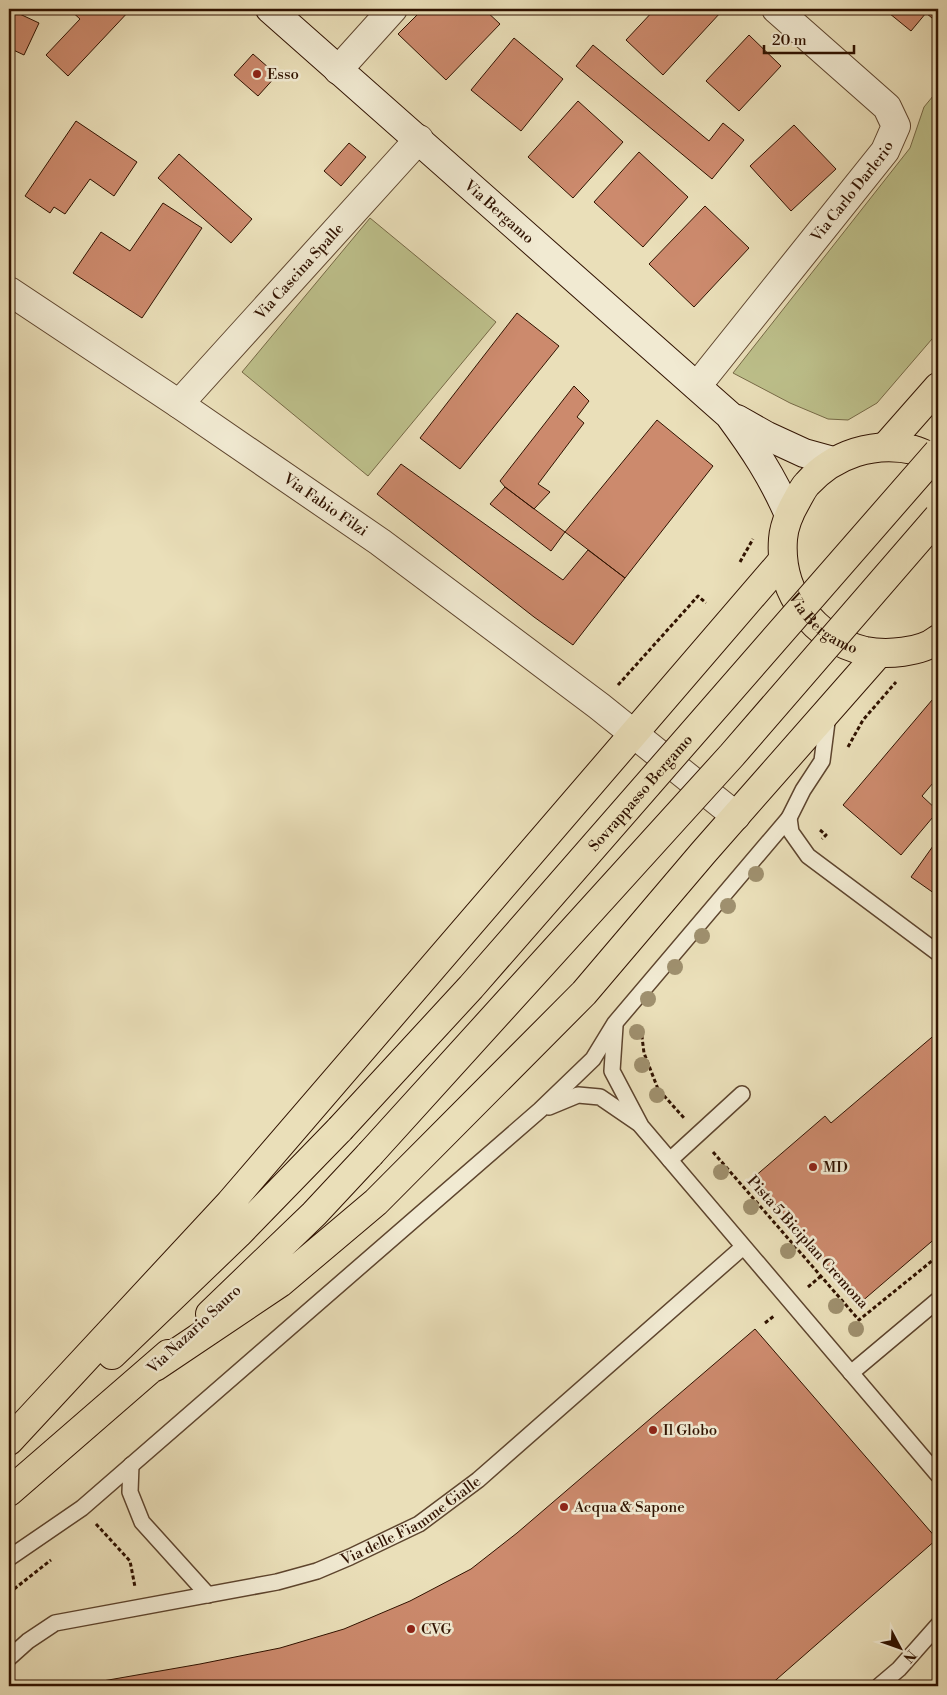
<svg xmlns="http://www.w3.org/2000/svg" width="947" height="1695" font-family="'Libre Bodoni',serif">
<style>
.green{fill:#bdc08b;stroke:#766946}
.building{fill:#cc8a6d;stroke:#301200}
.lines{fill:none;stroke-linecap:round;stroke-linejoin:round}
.service-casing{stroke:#5e452e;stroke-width:18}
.minor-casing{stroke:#5e452e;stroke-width:30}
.tertiary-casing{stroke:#5e452e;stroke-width:30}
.secondary-casing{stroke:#301200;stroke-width:30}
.primary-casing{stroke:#301200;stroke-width:30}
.trunk-casing{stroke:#301200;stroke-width:30}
.path{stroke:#301200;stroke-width:3;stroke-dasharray:4 2.5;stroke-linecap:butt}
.service{stroke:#f1ead2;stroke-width:15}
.minor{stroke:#f1ead2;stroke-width:28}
.tertiary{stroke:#f1ead2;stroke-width:28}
.secondary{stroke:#f1ead2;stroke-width:28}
.primary{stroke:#eadfb9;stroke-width:28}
.trunk{stroke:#eadfb9;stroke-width:28}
.trunk-bridge-casing{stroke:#301200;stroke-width:30;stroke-linecap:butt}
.trunk-bridge{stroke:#eadfb9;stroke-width:28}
.tree{fill:#9f906e}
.poi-dot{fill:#8f2418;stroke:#f1ead2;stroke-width:2}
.labels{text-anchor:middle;stroke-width:5;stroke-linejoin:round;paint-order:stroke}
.poi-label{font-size:15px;fill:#301200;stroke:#f1ead2;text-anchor:start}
.street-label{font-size:15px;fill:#301200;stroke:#f1ead2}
</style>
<rect width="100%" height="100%" fill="#eadfb9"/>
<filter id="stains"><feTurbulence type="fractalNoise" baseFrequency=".004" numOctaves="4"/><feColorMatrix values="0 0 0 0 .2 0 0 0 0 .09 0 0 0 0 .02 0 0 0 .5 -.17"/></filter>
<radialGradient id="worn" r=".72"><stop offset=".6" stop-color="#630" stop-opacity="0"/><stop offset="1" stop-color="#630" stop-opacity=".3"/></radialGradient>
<path class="green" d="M938,90V332L877,403L848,420L828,419L790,403L733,373L910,148L924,107Z
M370,218L496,322L368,476L242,372Z"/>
<path class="building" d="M9,9L39,23L24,55L9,48Z
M69,9H131L68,76L46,55L80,19Z
M423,9H484L500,24L446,80L398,34Z
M655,9H717L721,12L663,75L626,40Z
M884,9H938V23L926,13L911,31Z
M749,35L781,66L739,111L706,81Z
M514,38L563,79L521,131L471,90Z
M593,45L709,141L723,123L744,140L712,179L576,66Z
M253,54L277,75L258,96L234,75Z
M578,101L623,142L573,198L528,157Z
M76,121L137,162L114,196L90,179L65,214L54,207L50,213L25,196Z
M794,125L836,169L791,211L750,166Z
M349,143L366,157L341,186L324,171Z
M639,152L688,197L643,247L594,202Z
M179,154L252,219L231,243L158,178Z
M163,203L202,228L142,318L73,273L101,232L130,251Z
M705,206L749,248L694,307L649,264Z
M517,313L559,346L460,469L420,438Z
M574,386L589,401L577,417L584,423L538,484L550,492L534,509L505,487L500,481Z
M657,420L713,466L625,578L565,532Z
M401,464L563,580L588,550L625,578L573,645L534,617L377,494Z
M505,487L565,532L551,551L490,504Z
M938,693V777L922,796L938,811L901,855L843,805Z
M938,839V896L911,877Z
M938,1032V1236L860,1303L753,1178L825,1116L831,1123Z
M755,1329L937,1539L769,1686H74L200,1664L280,1648L344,1629L410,1601L471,1569L517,1533Z"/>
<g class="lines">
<defs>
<g id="service">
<path d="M789,818L791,832L808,856L938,953"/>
<path d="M615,1026L612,1071L641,1126L938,1475"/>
<path d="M549,1107L578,1095L600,1097L638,1123"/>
<path d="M670,1160L742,1094"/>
<path d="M851,1373L938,1300"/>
<path d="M131,1465L130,1492L142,1522L208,1595"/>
<path d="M9,1558L82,1508L540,1110L593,1059L615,1023L789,818L803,790L822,761L828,714"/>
<path id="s1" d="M9,1658L28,1641L55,1623L277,1582L317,1571L350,1557L419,1524L478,1480L743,1247"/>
<path d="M879,1686L899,1669L938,1625"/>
</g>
<g id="minor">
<path d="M338,70L393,9"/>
<path id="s2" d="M697,386L885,151L896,126L887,107L776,9"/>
<path id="s3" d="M179,404L419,139"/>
</g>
<g id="tertiary">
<path id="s4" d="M9,291L179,404L380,542L599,706L736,816"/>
</g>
<g id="secondary">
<path id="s5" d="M270,9L729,415C754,449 772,476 789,515"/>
<path d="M737,419L767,436L804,453L833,461"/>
</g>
<g id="primary">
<path id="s6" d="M938,460C930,457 922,452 914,450C874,441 834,454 807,484C803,488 800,495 797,500C790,512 784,525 783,539C779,592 813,639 865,651C886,655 921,653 938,639"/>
</g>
<path id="trunk" d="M886,446L938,387
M210,1314L314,1214L370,1154
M112,1355L238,1234L340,1129
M155,1367L280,1283L376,1202L584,993L703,853L878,654
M9,1441L230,1203L783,560
M9,1492L168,1354"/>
</defs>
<use href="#service" class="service-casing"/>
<use href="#minor" class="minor-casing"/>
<use href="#tertiary" class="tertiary-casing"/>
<use href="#secondary" class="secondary-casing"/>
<use href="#primary" class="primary-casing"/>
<use href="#trunk" class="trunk-casing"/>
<path class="path" d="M740,562L753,539
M618,685L698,596L706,603
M848,747L863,720L896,682
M820,830L826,835L822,839
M641,1029L644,1053L658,1089L684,1118
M713,1152L859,1320L938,1256
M808,1287L821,1276
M765,1323L774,1316
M96,1524L130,1561L135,1587
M9,1593L51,1560"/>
<use href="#service" class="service"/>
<use href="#minor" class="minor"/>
<use href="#tertiary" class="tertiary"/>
<use href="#secondary" class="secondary"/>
<use href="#primary" class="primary"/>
<use href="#trunk" class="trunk"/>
<defs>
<g id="trunk-bridge">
<path id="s7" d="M340,1129L471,987L938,452"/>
<path d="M370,1154L732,755L938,517"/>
</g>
</defs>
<use href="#trunk-bridge" class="trunk-bridge-casing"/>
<use href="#trunk-bridge" class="trunk-bridge"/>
</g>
<g class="tree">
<circle cx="756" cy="874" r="8"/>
<circle cx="728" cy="906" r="8"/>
<circle cx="702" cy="936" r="8"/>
<circle cx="675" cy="967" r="8"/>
<circle cx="648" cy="999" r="8"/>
<circle cx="637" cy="1032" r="8"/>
<circle cx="642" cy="1065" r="8"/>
<circle cx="657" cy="1095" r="8"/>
<circle cx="721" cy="1172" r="8"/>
<circle cx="751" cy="1207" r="8"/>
<circle cx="788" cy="1251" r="8"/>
<circle cx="836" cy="1306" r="8"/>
<circle cx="856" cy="1329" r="8"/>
</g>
<g class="poi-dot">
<circle cx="257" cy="74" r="5"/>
<circle cx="813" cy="1167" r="5"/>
<circle cx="653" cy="1430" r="5"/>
<circle cx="564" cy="1507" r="5"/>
<circle cx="411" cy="1629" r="5"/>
</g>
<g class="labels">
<g class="poi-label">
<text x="267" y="79">Esso</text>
<text x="823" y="1172">MD</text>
<text x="663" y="1435">Il Globo</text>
<text x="574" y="1512">Acqua &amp; Sapone</text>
<text x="421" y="1634">CVG</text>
</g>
<g class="street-label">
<text dy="5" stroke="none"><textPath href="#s2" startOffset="249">Via Carlo Darlerio</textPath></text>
<text dy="5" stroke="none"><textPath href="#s5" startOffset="306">Via Bergamo</textPath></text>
<text dy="5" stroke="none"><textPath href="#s3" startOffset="179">Via Cascina Spalle</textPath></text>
<text dy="5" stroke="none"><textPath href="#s4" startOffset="382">Via Fabio Filzi</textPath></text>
<text dy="5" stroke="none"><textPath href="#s6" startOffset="304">Via Bergamo</textPath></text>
<text dy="5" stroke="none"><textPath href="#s7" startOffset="451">Sovrappasso Bergamo</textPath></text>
<text transform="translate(808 1242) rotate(48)" y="5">Pista 5 Biciplan Cremona</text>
<text transform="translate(194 1329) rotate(-43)" y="5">Via Nazario Sauro</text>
<text dy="5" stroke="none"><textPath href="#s1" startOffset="432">Via delle Fiamme Gialle</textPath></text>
</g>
</g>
<rect width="947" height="1695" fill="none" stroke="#eadfb9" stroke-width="30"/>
<rect x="10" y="10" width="927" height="1675" fill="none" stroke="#301200" stroke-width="2.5"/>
<rect x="15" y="15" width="917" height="1665" fill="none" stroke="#301200"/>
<g transform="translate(900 1648) rotate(131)" stroke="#f1ead2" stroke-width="4" paint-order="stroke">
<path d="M0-4L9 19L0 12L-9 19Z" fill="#301200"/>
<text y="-8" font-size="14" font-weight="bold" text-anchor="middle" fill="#301200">N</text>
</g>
<path d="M764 45v8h90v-8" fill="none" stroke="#301200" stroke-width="2.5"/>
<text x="772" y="45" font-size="15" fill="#301200" stroke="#f1ead2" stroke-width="4" paint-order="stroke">20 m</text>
<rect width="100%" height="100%" filter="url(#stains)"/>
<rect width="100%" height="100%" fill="url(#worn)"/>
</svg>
